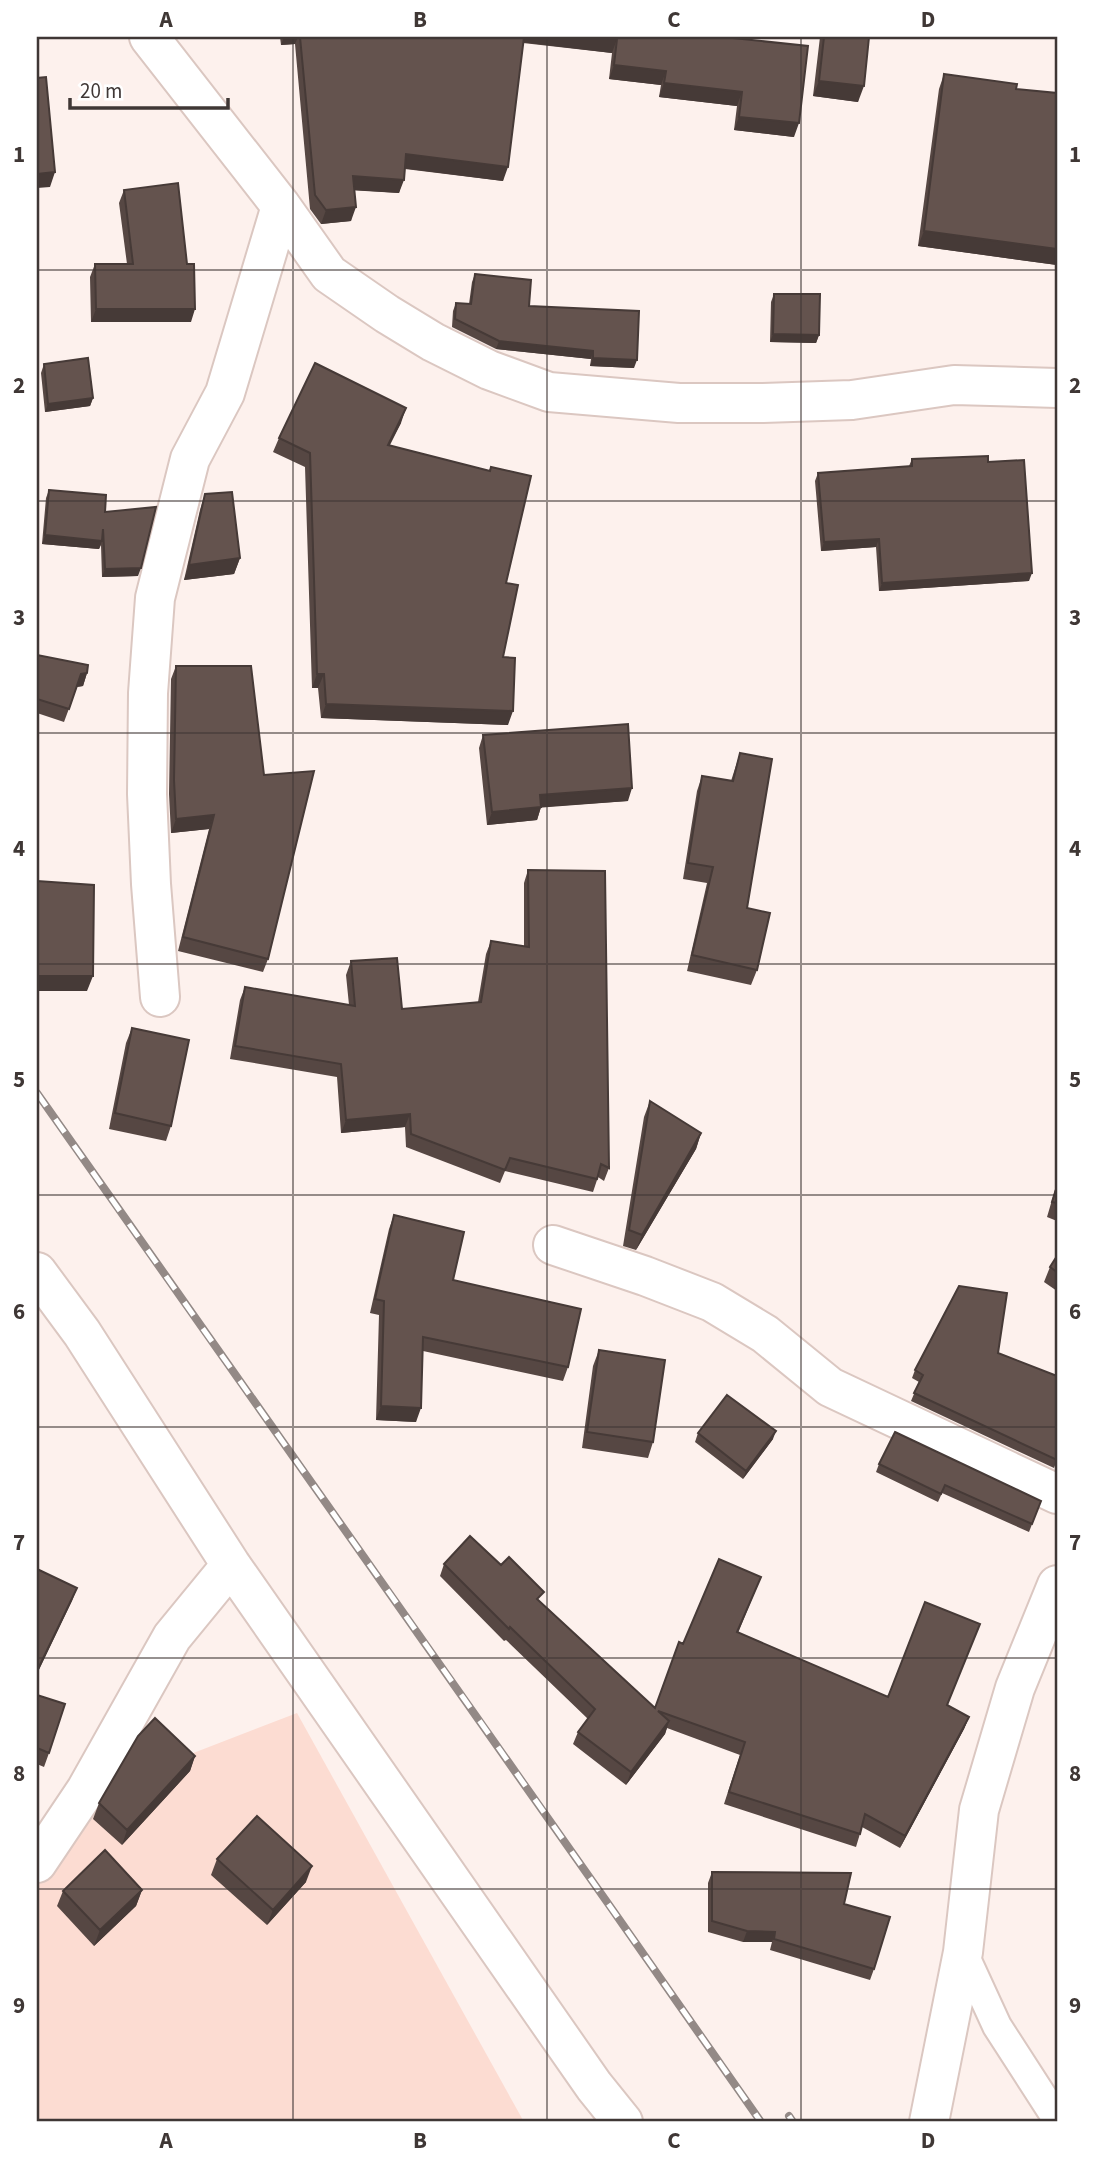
<svg xmlns="http://www.w3.org/2000/svg" width="1094" height="2159" font-family="'Source Sans 3',sans-serif">
<style>
.green{fill:#fcdcd2}
.lines{fill:none;stroke-linecap:round;stroke-linejoin:round}
.lane-casing{stroke:#dbc7c1;stroke-width:32}
.street-casing{stroke:#dbc7c1;stroke-width:42}
.lane{stroke:#fff;stroke-width:28}
.street{stroke:#fff;stroke-width:38}
.rail-casing{stroke:#938986;stroke-width:8}
.rail{stroke:#fff;stroke-width:5;stroke-dasharray:16;stroke-linecap:butt}
.wall{fill:#564743}
.shaded-wall{fill:#463a37}
.building{fill:#64534e;stroke:#463a37;stroke-width:2}
.grid{fill:none;stroke:#3f3735;stroke-width:2;stroke-opacity:0.55}
.neatline{fill:none;stroke:#3f3735;stroke-width:2.5}
.grid-label{font-size:23px;text-anchor:middle;font-weight:bold;fill:#3f3735}
</style>
<rect width="100%" height="100%" fill="#fdf1ed"/>
<path class="green" d="M297,1713L524,2122H37V1879L121,1781Z"/>
<g class="lines">
<defs>
<path id="lane" d="M963,1952L997,2026L1057,2119"/>
<path id="street" d="M149,37L281,206L329,274L387,314L433,342L489,370L549,392L679,403H763L852,400L954,385L1057,388
M160,997L151,884L147,794L148,693L155,598L190,459L225,393L281,206
M553,1245L645,1276L712,1302L765,1334L830,1387L1057,1494
M37,1272L82,1333L231,1565L594,2086L623,2122
M37,1863L86,1790L172,1637L231,1565
M929,2122L963,1952L979,1810L1015,1688L1057,1585"/>
</defs>
<use href="#lane" class="lane-casing"/>
<use href="#street" class="street-casing"/>
<use href="#lane" class="lane"/>
<use href="#street" class="street"/>
<defs>
<path id="rail" d="M37,1093C278,1436 521,1778 761,2122
M789,2116L793,2122"/>
</defs>
<use href="#rail" class="rail-casing"/>
<use href="#rail" class="rail"/>
</g>
<path class="wall" d="M280,37H723L794,137L734,130L737,106L659,97L661,85L609,79L612,53L523,43L503,181L405,169L399,193L355,190L351,221L321,224L310,209L295,44L281,45Z
M820,37H869L858,102L813,96Z
M944,74L1016,89L1057,93V265L918,246L939,89Z
M124,190L187,264L191,322H91L90,277L95,264H127L119,203Z
M475,274L529,306L634,368L590,366L591,359L496,349L452,327L453,311L456,303L469,304L472,282Z
M774,294L819,335L816,343L770,342L771,302Z
M44,364L93,398L90,406L45,412L41,373Z
M401,423L389,445L506,583L503,657L508,725L321,718L318,688H312L305,467L273,452L279,438Z
M912,459L988,462L1029,581L879,591L876,547L821,551L815,481L818,473L909,466Z
M49,490L105,512L138,576L102,577L101,545L99,549L42,544L46,498Z
M205,494L240,558L234,574L184,580L200,510Z
M37,655L87,673L83,686L77,687L64,722L37,713Z
M176,666L268,959L263,972L178,951L209,829L171,833L169,794L171,679Z
M483,735L628,801L541,807L537,820L487,825L479,748Z
M740,753L747,908L757,970L751,985L687,971L707,883L683,879L697,791L702,776L731,781Z
M528,870L609,1168L604,1181L598,1177L593,1192L505,1171L500,1183L406,1147L405,1127L341,1133L337,1077L230,1059L240,1000L245,987L349,1005L346,975L351,961L402,1009L478,1002L486,954L491,941L524,947V883Z
M132,1028L171,1126L166,1141L109,1129L126,1043Z
M650,1101L701,1133L696,1149L636,1250L623,1246L644,1117Z
M1057,1183V1221L1047,1217Z
M394,1215L453,1280L568,1367L563,1381L423,1351L416,1422L376,1420L379,1315L370,1313L389,1229Z
M1057,1256V1291L1044,1282L1050,1267Z
M599,1350L653,1442L648,1458L582,1448L593,1366Z
M998,1353L1057,1460L1054,1468L911,1401L919,1382L912,1378L915,1370Z
M698,1433L773,1439L743,1479L695,1442Z
M879,1464L1041,1501L1029,1532L942,1493L938,1502L876,1472Z
M444,1564L501,1565L655,1708L683,1644L761,1577L738,1633L888,1697L947,1705L969,1717L964,1729L900,1848L862,1827L856,1847L724,1804L740,1755L667,1728L665,1734L626,1785L573,1744L578,1732L588,1719L506,1640L504,1641L440,1576Z
M37,1695L49,1753L44,1767L37,1764Z
M195,1756L190,1771L122,1845L93,1819L99,1803Z
M217,1859L306,1882L267,1925L211,1875Z
M712,1872L844,1904L874,1969L870,1980L770,1950L772,1942H743L708,1932V1883Z
M142,1890L136,1906L94,1946L57,1906L63,1891Z"/>
<path class="shaded-wall" d="M284,37H298L295,44L281,45Z
M522,37H597L617,39L612,53L520,42Z
M614,65L666,71L661,85L609,79Z
M819,81L864,86L858,102L813,96Z
M664,83L742,92L737,106L659,97Z
M739,117L799,123L794,137L734,130Z
M406,154L508,167L503,181L401,168Z
M55,172L50,187L37,188V174Z
M353,176L404,180L399,193L348,190Z
M356,207L351,221L321,224L326,210Z
M924,231L1057,249V265L918,246Z
M96,309H195L191,322H91Z
M773,334L819,335L816,343L770,342Z
M499,341L593,351L591,359L496,349Z
M593,358L637,360L634,368L590,366Z
M93,398L90,406L45,412L48,404Z
M406,408L401,423L383,459L388,445Z
M45,535L102,541L99,549L42,544Z
M879,539L876,547L821,551L824,542Z
M240,558L234,574L184,580L189,565Z
M141,568L138,576L102,577L105,569Z
M1032,573L1029,581L879,591L882,583Z
M87,673L83,686L76,687L81,674Z
M317,674H324L318,688H312Z
M326,704L513,711L508,725L321,718Z
M632,788L628,801L536,808L540,795Z
M541,807L537,820L487,825L492,812Z
M214,815L209,829L171,833L176,819Z
M37,976H93L87,991H37Z
M410,1114L405,1127L341,1133L346,1120Z
M701,1133L696,1149L636,1250L642,1235Z
M381,1406L421,1408L416,1422L376,1420Z
M776,1431L773,1439L743,1479L746,1471Z
M77,1588L72,1601L37,1674V1671Z
M969,1717L964,1729L900,1848L905,1836Z
M669,1721L665,1734L626,1785L631,1772Z
M195,1756L190,1771L122,1845L127,1830Z
M312,1866L306,1882L267,1925L273,1910Z
M142,1890L136,1906L94,1946L100,1930Z
M747,1931L775,1932L772,1942H743Z"/>
<path class="building" d="M300,37H524L508,167L406,154L404,180L353,176L356,207L326,210L315,195Z
M597,37H723L808,46L799,123L739,117L742,92L664,83L666,71L614,65L617,39Z
M824,37H869L864,86L819,81Z
M944,74L1017,84L1016,89L1057,93V249L924,231Z
M46,77L55,172L37,174V78Z
M178,183L187,264H194L195,309H96L95,264H133L124,190Z
M475,274L531,280L529,306L639,311L637,360L593,358V351L499,341L455,319L456,303L471,304Z
M774,294H820L819,335L773,334Z
M88,358L93,398L48,404L44,364Z
M315,363L406,408L388,445L490,471L491,467L531,476L506,583L518,585L503,657L515,658L513,711L326,704L324,674H317L310,453L279,438Z
M988,456V462L1024,460L1032,573L882,583L879,539L824,542L818,473L912,466V459Z
M49,490L106,495L105,512L156,507L141,568L105,569L103,529L102,541L45,535Z
M232,492L240,558L189,565L205,494Z
M37,655L88,665L87,673L81,674L69,709L37,699Z
M176,666H251L264,775L314,771L268,959L183,937L214,815L176,819L174,780Z
M628,724L632,788L540,795L541,807L492,812L483,735Z
M740,753L772,759L747,908L770,913L757,970L692,955L713,867L688,863L702,776L733,781Z
M528,870L605,871L609,1168L601,1164L597,1179L510,1158L505,1170L411,1134L410,1114L346,1120L341,1064L235,1046L245,987L355,1006L351,961L397,958L402,1009L481,1002L491,941L529,947Z
M37,881L94,885L93,976H37Z
M132,1028L189,1040L171,1126L115,1113Z
M650,1101L701,1133L642,1235L629,1230Z
M1057,1186V1203L1052,1202Z
M394,1215L464,1232L453,1280L581,1309L568,1367L423,1337L421,1408L381,1406L384,1301L375,1299Z
M1057,1256V1272L1050,1267Z
M959,1286L1007,1293L998,1353L1057,1376V1460L914,1393L923,1375L915,1370Z
M599,1350L665,1360L653,1442L587,1432Z
M727,1395L776,1431L746,1471L698,1433Z
M895,1432L1041,1501L1032,1524L945,1485L941,1494L879,1464Z
M470,1536L501,1565L509,1557L544,1592L537,1599L655,1708L679,1642L683,1644L719,1559L761,1577L737,1632L888,1697L925,1602L980,1624L947,1705L969,1717L905,1836L865,1814L860,1834L729,1792L745,1742L658,1711L669,1721L631,1772L578,1732L595,1709L510,1627L509,1629L444,1564Z
M37,1569L77,1588L37,1671Z
M37,1695L65,1704L49,1753L37,1748Z
M155,1718L195,1756L127,1830L99,1803L138,1736Z
M257,1816L312,1866L273,1910L217,1859Z
M105,1850L142,1890L100,1930L63,1891Z
M712,1872L851,1873L844,1904L890,1917L874,1969L774,1939L775,1932L747,1931L712,1921Z"/>
<path class="grid" d="M293,37V2122M547,37V2122M801,37V2122M37,270H1057M37,501H1057M37,733H1057M37,964H1057M37,1195H1057M37,1427H1057M37,1658H1057M37,1889H1057"/>
<rect width="1094" height="2159" fill="none" stroke="#ffffff" stroke-width="77"/>
<path d="M70 98v10h158v-10" fill="none" stroke="#3f3735" stroke-width="3.5"/>
<text x="80" y="98" font-size="21" fill="#3f3735" stroke="#ffffff" stroke-width="5" paint-order="stroke">20 m</text>
<rect x="38" y="38" width="1018" height="2082" class="neatline"/>
<g class="grid-label">
<text x="166" y="27">A</text>
<text x="420" y="27">B</text>
<text x="674" y="27">C</text>
<text x="928" y="27">D</text>
<text x="19" y="162">1</text>
<text x="1075" y="162">1</text>
<text x="19" y="393">2</text>
<text x="1075" y="393">2</text>
<text x="19" y="625">3</text>
<text x="1075" y="625">3</text>
<text x="19" y="856">4</text>
<text x="1075" y="856">4</text>
<text x="19" y="1087">5</text>
<text x="1075" y="1087">5</text>
<text x="19" y="1319">6</text>
<text x="1075" y="1319">6</text>
<text x="19" y="1550">7</text>
<text x="1075" y="1550">7</text>
<text x="19" y="1781">8</text>
<text x="1075" y="1781">8</text>
<text x="19" y="2013">9</text>
<text x="1075" y="2013">9</text>
<text x="166" y="2148">A</text>
<text x="420" y="2148">B</text>
<text x="674" y="2148">C</text>
<text x="928" y="2148">D</text>
</g>
</svg>
